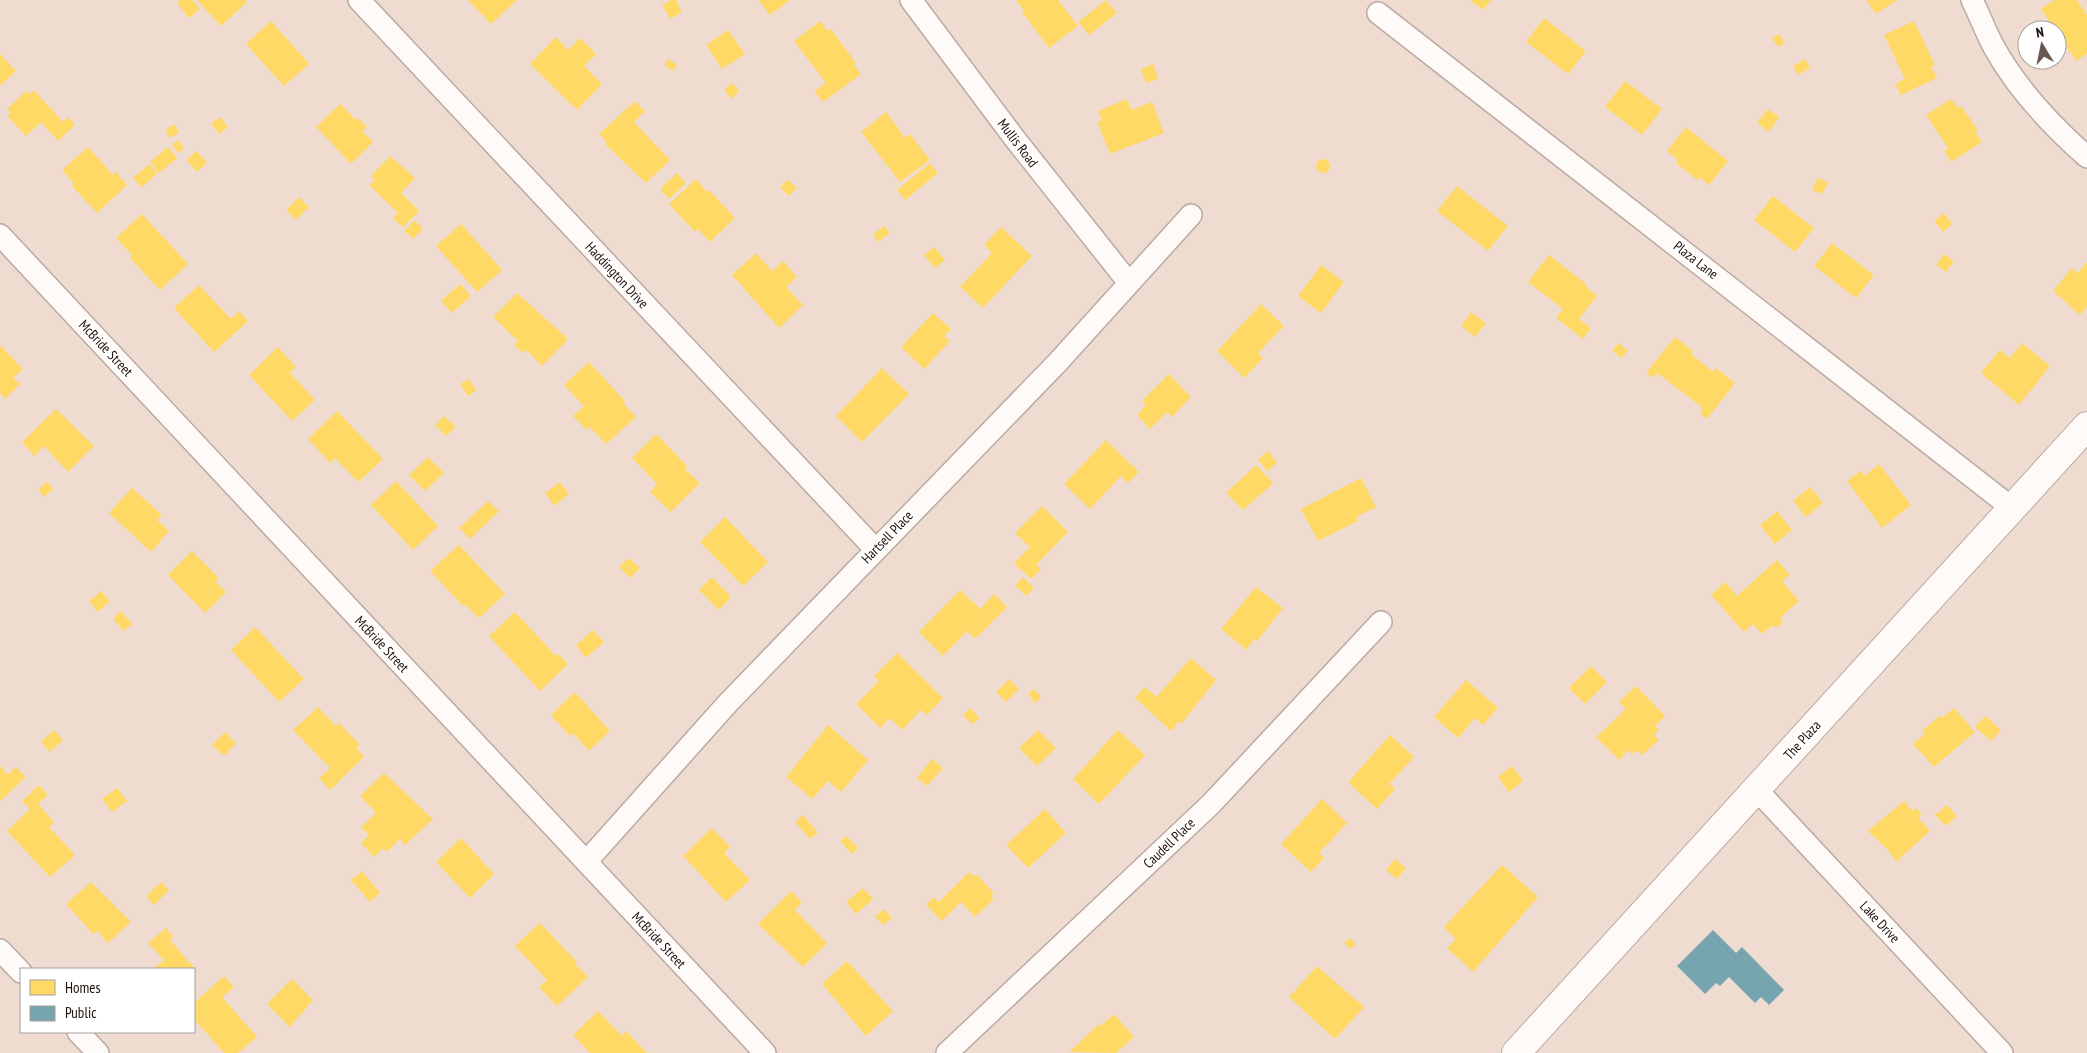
<svg xmlns="http://www.w3.org/2000/svg" width="2087" height="1053" font-family="'PT Sans Narrow',sans-serif">
<style>
.homes{fill:#ffd966}
.public{fill:#76a5af}
.lines{fill:none;stroke-linecap:round;stroke-linejoin:round}
.street-casing{stroke:#baaaa2;stroke-width:24}
.secondary-casing{stroke:#baaaa2;stroke-width:30}
.street{stroke:#fdfaf8;stroke-width:21}
.secondary{stroke:#fdfaf8;stroke-width:28}
.labels{text-anchor:middle;stroke-width:5;stroke-linejoin:round;paint-order:stroke}
.street-label{font-size:14px;fill:#1e110a;stroke:#fff}
</style>
<rect width="100%" height="100%" fill="#f0dbd1"/>
<path class="homes" d="M180,0H192L200,9L189,18L177,3Z
M197,0H245L247,2L221,26Z
M468,0H517L491,24Z
M671,0H676L682,12L670,19L662,5Z
M758,0H790L770,15Z
M1016,0H1058L1078,26L1049,48L1022,12L1024,11Z
M1106,0L1117,13L1089,35L1078,22Z
M1470,0H1491L1483,10Z
M1866,0H1897L1876,14Z
M2054,0H2077L2087,15V54L2076,61L2041,9Z
M1544,18L1586,51L1568,74L1526,42Z
M271,21L309,64L284,86L246,44Z
M820,21L828,31L831,29L856,63L854,65L861,74L823,102L814,91L826,83L794,41Z
M1914,21L1935,65L1931,67L1937,78L1901,95L1895,84L1905,79L1884,35Z
M728,30L745,54L722,69L706,45Z
M1779,34L1785,43L1778,47L1772,38Z
M556,37L568,50L580,38L596,54L584,66L602,84L577,110L530,64Z
M0,54L16,71L0,86Z
M669,59L677,65L672,71L664,64Z
M1805,59L1810,68L1798,75L1793,66Z
M1153,64L1158,79L1146,83L1141,69Z
M1625,81L1662,109L1642,135L1605,107Z
M732,83L739,91L731,99L724,90Z
M34,90L63,122L68,117L75,125L58,141L41,122L26,136L7,116L11,113L7,109L26,91L30,94Z
M1127,99L1131,110L1152,102L1164,133L1110,154L1097,122L1102,121L1098,111Z
M1951,99L1958,108L1961,106L1978,130L1975,132L1982,142L1951,162L1944,151L1948,148L1926,115Z
M635,101L645,111L634,122L670,160L646,183L605,144L607,142L599,134Z
M340,104L356,120L358,118L367,127L362,131L373,142L351,164L316,127Z
M1768,109L1779,117L1769,132L1757,123Z
M886,112L905,138L910,134L930,160L900,182L861,132Z
M220,117L228,127L219,134L211,124Z
M174,124L179,132L170,138L165,130Z
M1686,127L1728,161L1709,185L1699,177L1697,180L1676,163L1678,160L1667,151Z
M178,140L184,148L178,153L172,145Z
M88,147L113,175L115,171L127,185L97,213L72,186L74,184L62,170Z
M168,147L177,158L159,173L150,162Z
M196,151L207,162L197,172L186,160Z
M390,156L415,178L401,193L419,211L403,227L393,218L398,213L369,185L375,180L371,176Z
M1316 166a7 7 0 1 1 14 0a7 7 0 1 1-14 0Z
M930,163L938,173L905,200L897,190Z
M149,164L157,173L142,187L133,178Z
M677,173L686,183L669,199L660,189Z
M1817,178L1828,182L1822,194L1812,190Z
M696,179L707,192L709,190L735,218L710,242L698,229L695,232L669,204Z
M788,180L797,188L789,196L780,187Z
M1457,186L1508,226L1488,251L1437,211Z
M1773,196L1814,228L1795,252L1754,220Z
M299,197L309,207L296,220L286,210Z
M1944,213L1952,224L1943,232L1934,221Z
M142,214L188,264L160,290L130,258L132,255L116,238Z
M415,220L423,229L413,239L404,231Z
M461,224L502,270L477,292L436,246Z
M884,226L890,233L878,242L873,234Z
M1001,227L1032,256L983,308L960,287L992,253L984,245Z
M1832,243L1874,275L1856,298L1814,266Z
M934,247L945,260L935,268L924,255Z
M756,253L772,271L783,261L797,277L786,287L803,305L779,328L732,275Z
M1944,254L1954,261L1946,272L1936,265Z
M1549,255L1586,284L1585,286L1597,296L1579,319L1591,328L1583,339L1556,318L1563,309L1528,282Z
M2087,262V307L2080,315L2053,291L2072,268L2078,273Z
M1321,265L1344,282L1321,313L1298,296Z
M460,284L471,296L452,313L441,301Z
M199,285L231,319L239,311L248,321L214,352L174,308Z
M517,293L568,339L542,366L526,350L523,353L514,345L518,341L493,317Z
M1261,304L1284,326L1258,353L1263,358L1244,378L1217,351Z
M1471,312L1486,323L1475,337L1461,326Z
M933,313L951,329L944,336L950,341L924,369L901,347Z
M1675,337L1693,351L1691,354L1713,372L1716,368L1735,383L1707,419L1700,413L1703,408L1657,373L1653,378L1646,373Z
M1619,343L1628,351L1621,358L1612,350Z
M2022,343L2050,366L2019,405L1981,373L2000,350L2010,358Z
M0,345L23,369L13,378L20,384L5,399L0,393Z
M278,347L296,367L290,373L315,400L292,421L249,375Z
M589,362L625,401L623,403L636,417L606,444L590,427L587,430L573,416L584,406L564,385Z
M882,368L909,394L862,442L836,416Z
M1169,374L1191,397L1172,417L1167,412L1150,429L1137,415L1146,405L1142,401Z
M469,379L476,391L468,396L460,384Z
M56,409L94,446L68,472L44,446L34,456L22,442Z
M337,411L383,459L358,482L335,458L330,463L308,439Z
M444,416L456,427L446,436L435,425Z
M656,434L687,466L685,469L700,483L671,512L650,492L657,484L632,458Z
M1106,440L1139,472L1128,483L1121,476L1090,509L1064,484Z
M1268,451L1277,463L1267,471L1258,459Z
M428,457L444,473L425,491L409,475Z
M1879,464L1911,505L1882,528L1847,481L1860,471L1864,476Z
M1256,465L1273,483L1243,510L1226,493Z
M1361,478L1376,507L1356,517L1358,521L1318,541L1301,509Z
M396,481L438,526L413,550L371,505Z
M47,482L53,489L44,497L38,489Z
M560,482L569,494L554,506L545,493Z
M1810,487L1823,503L1806,517L1793,501Z
M132,488L162,515L157,520L169,531L151,552L109,513Z
M488,501L499,511L470,539L459,528Z
M1042,506L1068,532L1036,565L1041,569L1031,579L1014,563L1030,547L1015,533Z
M1777,511L1792,530L1775,544L1760,525Z
M725,517L768,562L743,586L700,542Z
M459,545L505,594L479,618L466,605L464,607L430,571Z
M192,551L219,578L215,581L226,592L205,613L168,575Z
M629,558L640,568L630,578L619,567Z
M1777,560L1790,575L1782,581L1799,601L1780,618L1783,622L1776,628L1773,625L1762,634L1753,624L1744,632L1711,595L1725,582L1737,596Z
M712,577L731,597L719,610L699,590Z
M1023,577L1034,588L1027,596L1015,586Z
M1256,587L1283,608L1257,641L1254,639L1246,650L1221,629Z
M960,590L980,609L994,594L1007,607L975,639L967,631L943,656L919,632Z
M101,591L110,601L98,612L89,601Z
M121,611L132,624L124,631L113,619Z
M515,612L556,656L558,654L568,664L540,691L489,636Z
M255,627L304,679L279,702L231,650Z
M593,630L604,642L586,658L576,645Z
M897,653L943,698L927,715L921,710L902,730L890,718L880,728L856,704L879,681L874,676Z
M1191,658L1216,680L1182,723L1179,721L1171,731L1135,698L1145,687L1156,697Z
M1591,666L1607,682L1585,704L1569,688Z
M1009,679L1019,689L1006,702L996,692Z
M1466,680L1498,708L1483,725L1475,718L1458,738L1434,717Z
M1636,686L1665,716L1655,726L1659,730L1654,735L1659,740L1642,755L1637,750L1632,754L1629,750L1619,760L1596,737L1626,709L1619,702Z
M1034,689L1041,697L1035,703L1028,694Z
M575,692L610,731L589,751L573,733L570,736L551,715Z
M318,707L336,726L339,723L360,745L356,748L364,757L330,790L319,778L330,768L293,730Z
M970,708L980,718L972,724L963,715Z
M1954,708L1975,732L1934,767L1913,744L1925,734L1922,731L1941,715L1942,718Z
M1985,716L2001,730L1991,741L1975,727Z
M828,725L868,760L841,792L828,781L812,799L786,777Z
M54,730L63,740L50,752L41,742Z
M1038,730L1056,748L1037,766L1019,748Z
M1118,730L1145,755L1099,804L1073,779Z
M225,732L236,743L224,756L212,745Z
M1390,735L1414,757L1389,784L1395,789L1377,809L1348,782Z
M932,759L943,768L927,786L917,778Z
M0,766L8,775L16,767L26,777L0,801Z
M1512,766L1523,781L1509,792L1498,777Z
M384,773L433,819L405,845L400,839L387,852L383,848L374,857L361,843L369,835L361,827L376,813L360,796Z
M39,785L48,795L38,804L54,822L49,827L75,855L50,877L7,831L30,809L22,801Z
M117,788L127,801L112,812L102,799Z
M1322,799L1347,823L1319,853L1324,858L1311,872L1281,844Z
M1904,801L1912,811L1916,808L1922,815L1918,818L1930,831L1896,862L1888,850L1868,831Z
M1947,805L1957,816L1946,826L1935,815Z
M1045,809L1066,833L1028,868L1006,845Z
M803,815L818,833L810,839L795,822Z
M712,828L730,847L724,853L750,880L726,902L683,856Z
M847,836L858,848L852,854L840,841Z
M461,838L494,874L470,898L436,862Z
M1395,859L1406,868L1397,879L1386,870Z
M1502,865L1538,897L1473,972L1447,948L1456,939L1444,927Z
M362,871L380,893L370,902L351,880Z
M969,872L973,876L976,874L994,893L991,896L994,899L975,917L961,902L942,921L926,905L934,897L939,902Z
M91,882L131,922L108,943L97,931L93,934L66,904Z
M161,882L169,890L154,905L146,896Z
M863,888L873,899L856,914L846,902Z
M791,891L802,902L795,910L827,943L803,967L758,924Z
M884,909L892,918L883,925L875,917Z
M540,923L577,962L575,964L588,977L557,1006L539,987L547,980L515,946Z
M166,928L173,936L170,940L197,971L194,974V969H153L164,960L148,943Z
M1350,938L1356,944L1350,949L1344,943Z
M847,961L893,1011L866,1036L822,984Z
M1317,966L1364,1007L1335,1039L1289,997Z
M224,976L234,987L222,997L257,1037L238,1053H224L194,1019V1003Z
M292,979L313,1000L290,1027L267,1004Z
M598,1011L622,1036L626,1031L647,1053H590L573,1035Z
M1114,1014L1134,1037L1116,1053L1069,1052L1099,1024L1101,1026Z"/>
<path class="public" d="M1713,930L1736,953L1742,947L1784,990L1769,1005L1761,997L1755,1003L1729,977L1720,986L1716,983L1705,994L1677,966Z"/>
<g class="lines">
<defs>
<path id="street" d="M359,0L875,549
M911,0L1015,139L1129,283
M1972,0C1980,16 1986,33 1995,49C2018,90 2052,126 2087,157
M1378,13L2012,508
M0,235L765,1053
M1757,790L2002,1053
M586,862L728,703L1058,362L1191,215
M0,950L21,972
M78,1032L98,1053
M947,1053L1211,804L1381,622"/>
<path id="secondary" d="M1516,1053L2087,426"/>
</defs>
<use href="#street" class="street-casing"/>
<use href="#secondary" class="secondary-casing"/>
<use href="#street" class="street"/>
<use href="#secondary" class="secondary"/>
</g>
<g class="labels">
<g class="street-label">
<text transform="translate(1018 143) rotate(53)" y="5">Mullis Road</text>
<text transform="translate(1696 260) rotate(38)" y="5">Plaza Lane</text>
<text transform="translate(617 275) rotate(47)" y="5">Haddington Drive</text>
<text transform="translate(106 348) rotate(47)" y="5">McBride Street</text>
<text transform="translate(887 537) rotate(-46)" y="5">Hartsell Place</text>
<text transform="translate(382 644) rotate(47)" y="5">McBride Street</text>
<text transform="translate(1802 740) rotate(-48)" y="5">The Plaza</text>
<text transform="translate(1169 843) rotate(-44)" y="5">Caudell Place</text>
<text transform="translate(1880 922) rotate(47)" y="5">Lake Drive</text>
<text transform="translate(659 940) rotate(47)" y="5">McBride Street</text>
</g>
</g>
<rect x="20" y="968" width="175" height="65" fill="#ffffff" stroke="#a5a09d"/>
<rect x="30" y="980" width="25" height="15" fill="#ffd966" stroke="#a5a09d"/>
<text x="65" y="993" font-size="15" fill="#1e110a">Homes</text>
<rect x="30" y="1006" width="25" height="15" fill="#76a5af" stroke="#a5a09d"/>
<text x="65" y="1018" font-size="15" fill="#1e110a">Public</text>
<g transform="translate(2042 45) rotate(350)"><circle r="24" fill="#ffffff" stroke="#a5a09d"/>
<path d="M0-4L9 19L0 12L-9 19Z" fill="#685850"/>
<text y="-8" font-size="14" font-weight="bold" text-anchor="middle" fill="#1e110a">N</text>
</g>
</svg>
